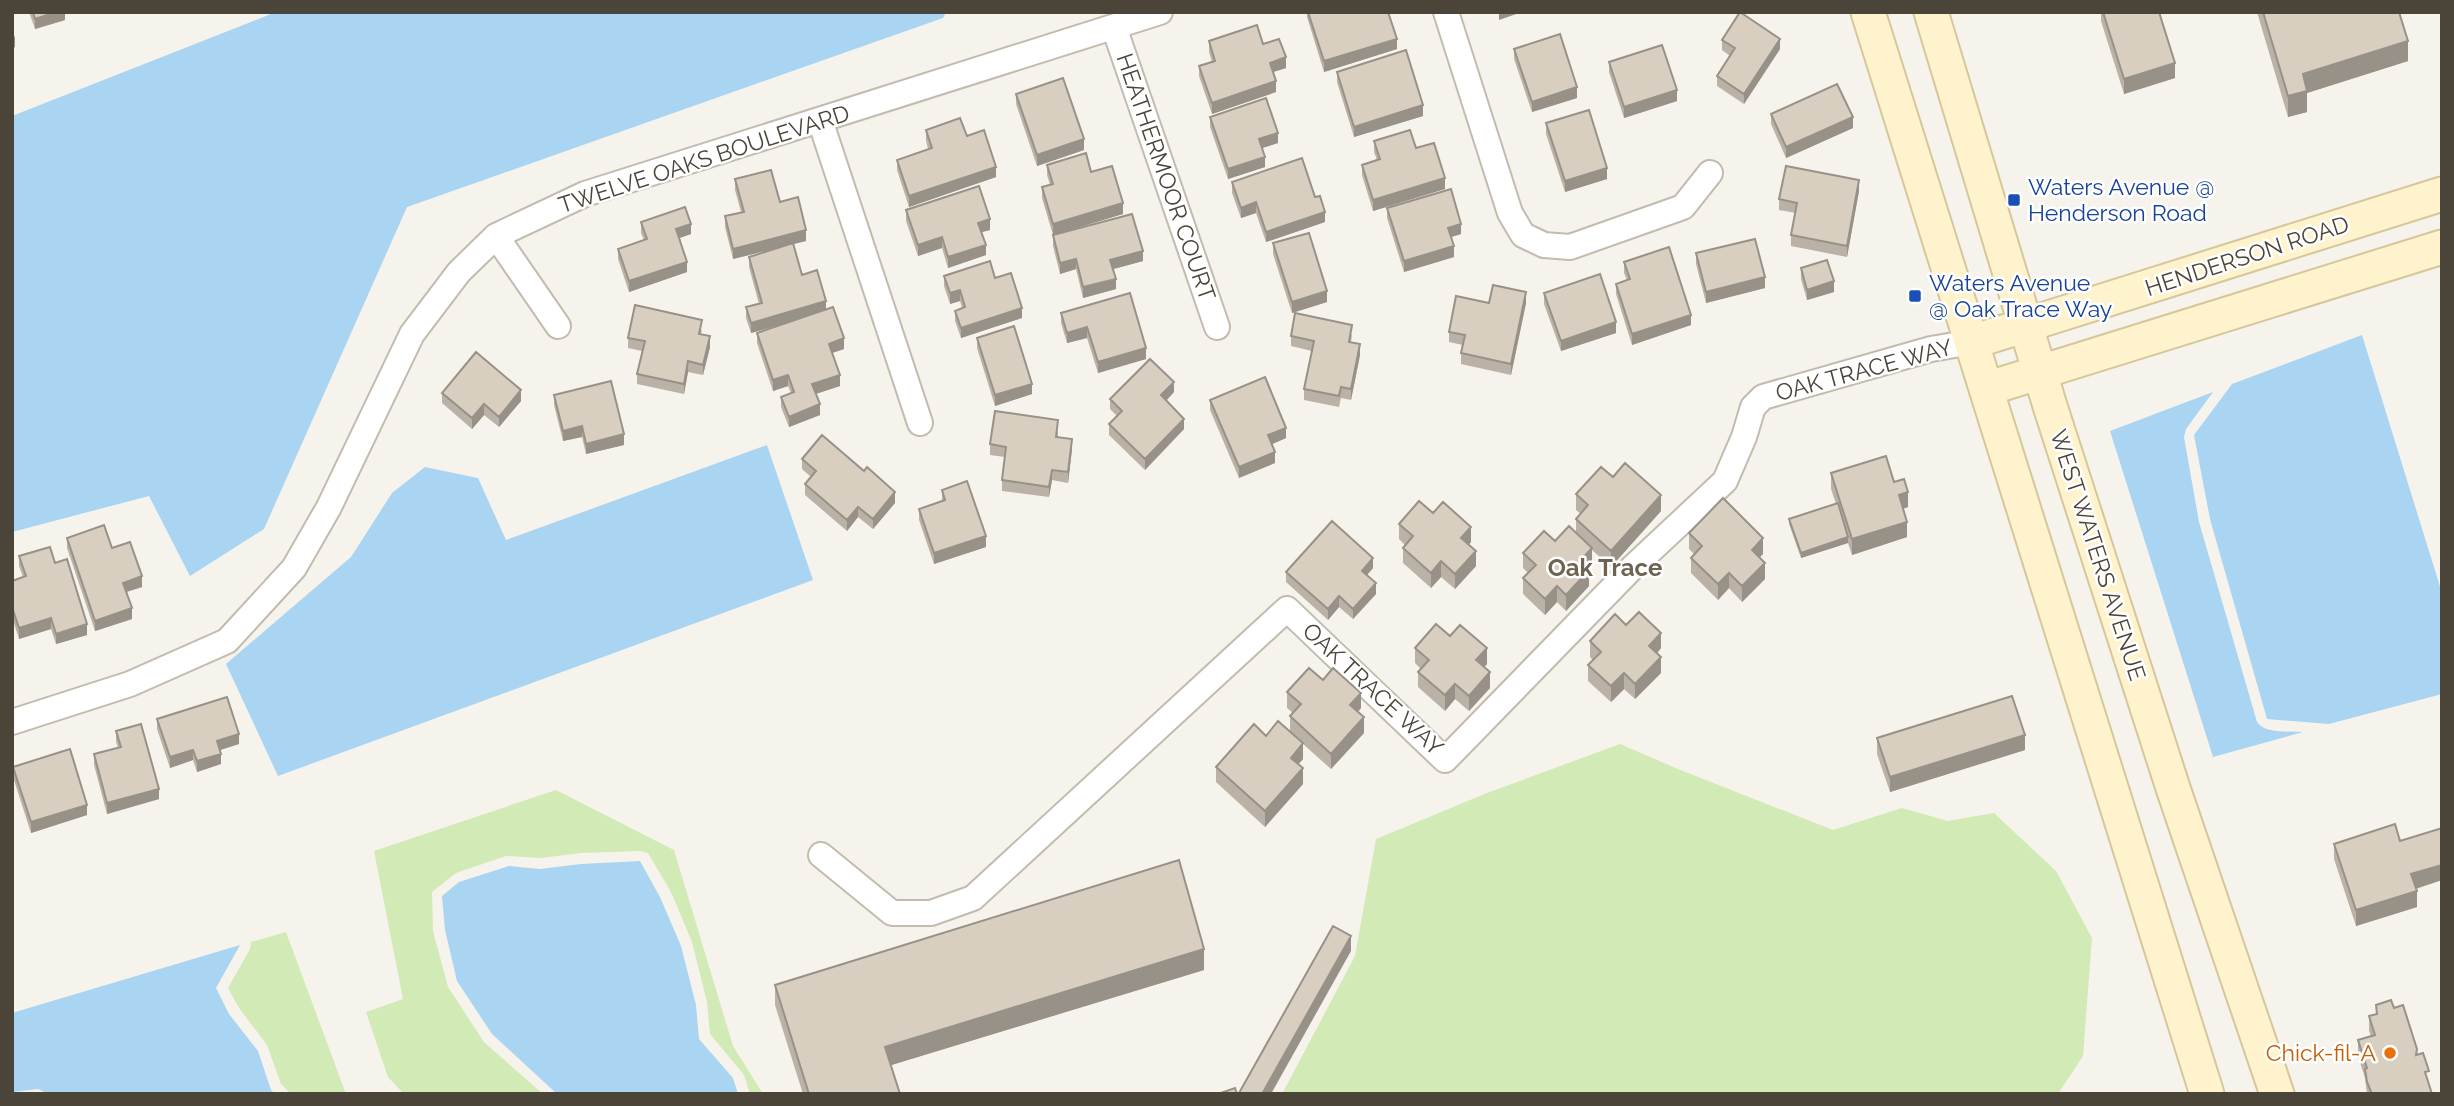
<svg xmlns="http://www.w3.org/2000/svg" width="2454" height="1106" font-family="Raleway,sans-serif">
<style>
.green{fill:#d2eab5}
.water{fill:#a9d4f2}
.lines{fill:none;stroke-linecap:round;stroke-linejoin:round}
.street-casing{stroke:#c2bbae;stroke-width:28}
.secondary-casing{stroke:#d6c79b;stroke-width:37}
.street{stroke:#fff;stroke-width:24}
.secondary{stroke:#fff3cd;stroke-width:33}
.wall{fill:#bab2a6}
.shaded-wall{fill:#979187}
.building{fill:#d8cfc1;stroke:#979187;stroke-width:2}
.transit-dot{fill:#1a4fb4;stroke:#fff;stroke-width:2.5}
.food-dot{fill:#e8710a;stroke:#fff;stroke-width:2.5}
.labels{text-anchor:middle;stroke-width:5;stroke-linejoin:round;paint-order:stroke}
.street-label{font-size:23px;fill:#4b4439;stroke:#fff}
.transit-label{font-size:23px;fill:#164399;stroke:#fff;text-anchor:start}
.food-label{font-size:23px;fill:#c56008;stroke:#fff;text-anchor:end}
.neighbourhood-label{font-size:24px;font-weight:bold;fill:#6e6250;stroke:#fff}
</style>
<rect width="100%" height="100%" fill="#f6f3ec"/>
<path class="green" d="M1620,744L1678,769L1833,830L1902,808L1948,821L1994,813L2056,871L2092,938L2083,1056L2058,1094H1282L1355,956L1376,839L1487,793Z
M556,790L674,850L733,1046L763,1094H750L744,1075L710,1034L707,1002L692,942L671,892L648,853L640,851L581,853L541,858L506,856L456,873L432,892L433,931L448,987L484,1042L543,1094H404L388,1077L366,1012L403,999L374,851Z
M286,932L346,1094H347H291L281,1084L267,1045L239,1008L228,988L250,949L251,942Z"/>
<path class="water" d="M276,12H946L943,18L407,207L264,529L190,576L149,496L12,532V116Z
M2362,335L2442,593V694L2329,724L2267,719L2210,519L2194,435L2232,384Z
M2213,392L2186,429L2184,437L2199,522L2257,722C2265,734 2289,731 2303,732L2213,757L2110,431Z
M767,445L813,580L278,776L226,664L351,557L392,493L425,467L478,478L506,540Z
M640,861L660,897L681,946L696,1005L699,1039L733,1078L738,1094H557L492,1034L457,981L445,930L442,896L459,882L509,866L540,869L581,864Z
M240,945L216,988L229,1014L258,1051L271,1090L275,1094H49L38,1089L12,1092V1013Z"/>
<g class="lines">
<defs>
<path id="street" d="M1446,12L1510,213L1523,235L1544,245L1570,247L1683,207L1710,173
M1114,27L1217,327
M820,120L920,423
M496,236L558,326
M12,722L130,684L227,641L294,568L329,507L412,334L459,272L496,236L585,194L1160,12
M821,855L892,913H931L973,898L1287,609L1445,760L1632,568L1725,481L1744,437L1753,407L1763,397L1931,349L1972,342"/>
<path id="secondary" d="M1868,12L2207,1094
M1931,12L2050,406L2173,788L2277,1094
M1972,342L2442,194
M1986,389L2442,247"/>
</defs>
<use href="#street" class="street-casing"/>
<use href="#secondary" class="secondary-casing"/>
<use href="#street" class="street"/>
<use href="#secondary" class="secondary"/>
</g>
<path class="wall" d="M29,12H65V20L35,29Z
M1307,12H1388L1397,49L1324,72L1307,17Z
M2101,12H2159L2175,78L2124,94L2101,21Z
M2257,12H2399L2408,61L2307,93V112L2288,117Z
M1722,40L1780,49L1744,104L1717,86V76L1730,56L1722,50Z
M1209,41L1263,44L1286,68L1273,72L1276,92L1212,114L1199,76V66L1212,62L1209,52Z
M1514,49L1577,98L1532,112L1514,59Z
M1609,62L1677,101L1624,118L1609,72Z
M1337,72L1423,116L1354,137L1337,82Z
M1016,94L1084,150L1037,166L1016,104Z
M1771,114L1853,128L1786,158L1771,124Z
M1210,117L1278,143L1262,148L1265,167L1228,179L1210,127Z
M1546,123L1607,179L1565,192L1546,134Z
M926,130L967,136L996,177L909,207L897,170V160L928,149L926,140Z
M1374,141L1416,148L1445,189L1373,211L1362,175V165L1377,160L1374,152Z
M1047,165L1091,172L1123,214L1053,235L1042,198V187L1050,185L1047,175Z
M735,179L780,202L806,241L793,244L802,275L826,309L844,349L832,353L840,386L816,394L820,415L789,427L781,407V397L791,393L788,386L773,391L757,343V333L781,325L751,333L746,318V307L759,304L749,267V257L780,247L733,259L725,227V216L741,212L735,190Z
M1232,182L1315,197L1325,222L1266,242L1256,213L1241,218L1232,193Z
M1859,191L1847,257L1791,246V235L1796,213L1779,210V199Z
M1387,208L1461,234L1451,237L1454,257L1404,272L1387,218Z
M906,210L990,230L982,232L986,255L948,268L942,248L918,256L906,221Z
M641,222L691,234L680,238L687,272L629,292L618,259V249L644,240L641,233Z
M1053,235L1143,261L1113,269L1116,289L1083,298L1076,269L1060,274L1053,246Z
M1273,243L1327,302L1292,313L1273,254Z
M1696,253L1765,288L1706,303L1696,264Z
M1624,262L1691,325L1632,345L1616,294V284L1627,280L1624,273Z
M1801,268L1834,292L1807,300L1801,279Z
M944,276L995,278L1022,318L961,338L955,321V311L962,308L960,301L950,304L944,286Z
M1544,293L1616,333L1561,351L1544,304Z
M1489,303H1526L1511,375L1461,364V353L1463,345L1449,342V332Z
M1061,313L1146,359L1098,373L1087,338L1067,343L1061,323Z
M702,330L701,334L710,347L703,375L688,372L684,394L637,384V374L642,351L628,348V338Z
M1352,335L1351,342L1360,355L1351,400L1341,398L1339,407L1304,400V389L1312,351L1291,346V336Z
M977,338L1032,394L995,406L977,348Z
M1174,392L1166,401L1184,429L1145,470L1109,435V424L1117,416L1110,409V399Z
M442,393L521,401L499,427L484,415L472,429L442,403Z
M554,395L624,445L586,454L582,437L563,441L554,405Z
M1210,400L1286,438L1272,444L1275,463L1239,478L1210,410Z
M1058,431V437L1072,449L1068,483L1052,480L1049,497L1002,491V480L1005,457L990,455V444Z
M802,459L895,503L873,529L858,517L847,531L805,495V484L811,477L802,469Z
M1831,473L1894,482L1908,507L1903,509L1907,537L1852,555L1848,543L1801,558L1789,524V519L1836,504L1831,489Z
M1613,477L1661,511L1611,567L1592,550V564L1588,569L1589,586L1566,611L1557,602L1545,615L1523,594V578L1528,573L1523,568V553L1576,532V519L1581,514L1576,510V494Z
M942,490L986,547L934,564L919,520V509L942,501Z
M1433,513L1471,542L1469,545L1476,566L1455,589L1441,577L1431,588L1403,563V548L1405,545L1399,539V524Z
M1689,533L1763,554L1759,557L1765,579L1742,602L1729,588L1718,600L1691,573V558L1694,554L1689,549Z
M67,538L112,548L142,587L126,592L132,619L95,631L67,548Z
M19,556L55,563L87,635L56,644L51,629L19,639L12,617V581L23,577L19,566Z
M1373,568L1367,575L1376,594L1353,619L1339,607L1328,620L1286,582V572Z
M1626,625L1661,648L1657,654L1661,673L1635,699L1624,689L1611,702L1588,681V665L1593,660L1590,657V641Z
M1450,636L1487,664L1484,667L1490,688L1469,711L1455,699L1445,711L1418,687V672L1421,669L1415,663V648Z
M1323,680L1361,708L1358,712L1364,733L1331,769L1303,744V759L1298,764L1303,784L1265,827L1216,782V767L1266,736L1290,732V716L1293,713L1287,708V692Z
M157,719L239,744L220,750L221,764L197,772L193,760L170,768L157,729Z
M116,731L159,799L107,814L94,765V754L118,748L116,741Z
M1877,738L2025,750L1890,792L1877,754Z
M13,767L87,815L31,833L13,777Z
M2442,828V880L2416,889L2417,907L2356,926L2334,859V844L2400,841Z
M1204,970L891,1065L900,1094H803L775,1005V985Z
M2376,1005L2394,1008L2417,1055L2432,1094H2367L2365,1078L2358,1056V1040L2371,1036L2369,1031V1016L2376,1014Z"/>
<path class="shaded-wall" d="M56,12H65V20L35,29V19Z
M1499,12H1522L1499,20Z
M15,36V47L12,49V38Z
M1397,39V49L1324,72V61Z
M1780,39V49L1744,104V94Z
M2408,41V61L2307,93V112L2288,117V96L2303,74Z
M1286,57V68L1270,73V63Z
M2175,63V78L2124,94V79Z
M1276,81V92L1212,114V103Z
M1577,87V98L1532,112V102Z
M1677,90V101L1624,118V107Z
M1423,105V116L1354,137V127Z
M1853,117V128L1786,158V147Z
M1278,133V143L1259,149V139Z
M1084,139V150L1037,166V155Z
M1265,157V167L1228,179V169Z
M996,167V177L909,207V196Z
M1607,168V179L1565,192V181Z
M1445,178V189L1373,211V200Z
M1859,180V191L1847,257V246Z
M1256,202V213L1241,218V208Z
M1123,203V214L1053,235V224Z
M1325,212V222L1266,242V232Z
M990,219V230L978,233V223Z
M691,224V234L676,239V229Z
M1461,224V234L1448,238V228Z
M806,230V241L733,259V249Z
M942,237V248L918,256V245Z
M986,245V255L948,268V257Z
M1454,246V257L1404,272V261Z
M1143,251V261L1110,270V260Z
M1076,259V269L1060,274V263Z
M687,262V272L629,292V281Z
M1765,277V288L1706,303V292Z
M1116,279V289L1083,298V287Z
M1834,281V292L1807,300V290Z
M960,290V301L950,304V293Z
M1327,291V302L1292,313V302Z
M1526,292V303L1511,375V364Z
M826,301V312L751,333V323Z
M1022,308V318L961,338V328Z
M1691,315V325L1632,345V334Z
M1616,322V333L1561,351V341Z
M1087,327V338L1067,343V333Z
M710,336V347L703,375V365Z
M844,338V349L829,354V344Z
M1360,344V355L1351,400V389Z
M1146,348V359L1098,373V362Z
M688,361V372L684,394V384Z
M788,375V386L773,391V380Z
M840,375V386L812,395V384Z
M1174,382V392L1161,406V395Z
M1032,384V394L995,406V395Z
M521,390V401L499,427V417Z
M484,404V415L472,429V418Z
M820,404V415L789,427V417Z
M1184,419V429L1145,470V459Z
M582,426V437L563,441V431Z
M1286,428V438L1268,446V435Z
M624,434V445L586,454V444Z
M1072,439V449L1068,483V472Z
M1275,452V463L1239,478V467Z
M1052,470V480L1049,497V487Z
M895,492V503L873,529V519Z
M1908,492V507L1899,510V495Z
M1661,495V511L1611,567V551Z
M858,507V517L847,531V520Z
M1907,522V537L1852,555V539Z
M1471,527V542L1461,553V538Z
M986,536V547L934,564V553Z
M1848,537V543L1801,558V553Z
M1763,538V554L1752,565V550Z
M1592,548V564L1580,577V561Z
M1476,551V566L1455,589V574Z
M1373,558V568L1362,581V571Z
M1441,561V577L1431,588V573Z
M1765,563V579L1742,602V586Z
M1589,570V586L1566,611V595Z
M1729,573V588L1718,600V584Z
M142,576V587L123,593V583Z
M1376,583V594L1353,619V609Z
M1557,586V602L1545,615V599Z
M1339,596V607L1328,620V609Z
M132,608V619L95,631V621Z
M51,618V629L19,639V628Z
M87,624V635L56,644V634Z
M1661,633V648L1649,662V646Z
M1487,648V664L1476,676V660Z
M1661,657V673L1635,699V684Z
M1490,672V688L1469,711V696Z
M1624,673V689L1611,702V686Z
M1455,684V699L1445,711V695Z
M1361,693V708L1350,720V705Z
M1364,717V733L1331,769V754Z
M239,734V744L217,751V741Z
M2025,735V750L1890,792V777Z
M1303,743V759L1291,773V758Z
M193,750V760L170,768V757Z
M221,754V764L197,772V761Z
M1303,768V784L1265,827V811Z
M159,789V799L107,814V803Z
M87,805V815L31,833V822Z
M2442,865V880L2411,890V874Z
M2417,891V907L2356,926V910Z
M1351,936V951L1271,1094H1262Z
M1204,949V970L885,1067V1047Z"/>
<path class="building" d="M33,12H56L35,19Z
M1308,12H1388L1397,39L1324,61Z
M1740,12L1780,39L1744,94L1717,76L1735,48L1722,40Z
M2103,12H2159L2175,63L2124,79Z
M2263,12H2399L2408,41L2303,74L2307,91L2288,96Z
M1257,25L1263,44L1279,39L1286,57L1270,63L1276,81L1212,103L1199,66L1215,61L1209,41Z
M1560,34L1577,87L1532,102L1514,49Z
M1662,45L1677,90L1624,107L1609,62Z
M1406,50L1423,105L1354,127L1337,72Z
M1063,78L1084,139L1037,155L1016,94Z
M1837,84L1853,117L1786,147L1771,114Z
M1266,98L1278,133L1259,139L1265,157L1228,169L1210,117Z
M1589,110L1607,168L1565,181L1546,123Z
M960,118L967,136L984,130L996,167L909,196L897,160L932,148L926,130Z
M1410,130L1416,148L1434,143L1445,178L1373,200L1362,165L1380,159L1374,141Z
M1086,153L1091,172L1112,166L1123,203L1053,224L1042,187L1053,184L1047,165Z
M1302,158L1315,197L1320,196L1325,212L1266,232L1256,202L1241,208L1232,182Z
M1786,166L1859,180L1847,246L1791,235L1797,203L1779,199Z
M771,170L780,202L798,197L806,230L733,249L725,216L744,212L735,179Z
M979,186L990,219L978,223L986,245L948,257L942,237L918,245L906,210Z
M1451,189L1461,224L1448,228L1454,246L1404,261L1387,208Z
M685,207L691,224L676,229L687,262L629,281L618,249L647,239L641,222Z
M1132,214L1143,251L1110,260L1116,279L1083,287L1076,259L1060,263L1053,235Z
M1309,233L1327,291L1292,302L1273,243Z
M1755,239L1765,277L1706,292L1696,253Z
M793,243L802,275L817,270L826,301L751,323L746,307L762,303L749,257Z
M1669,247L1691,315L1632,334L1616,284L1630,279L1624,262Z
M1827,260L1834,281L1807,290L1801,268Z
M990,261L995,278L1011,273L1022,308L961,328L955,311L965,307L960,290L950,293L944,276Z
M1600,274L1616,322L1561,341L1544,293Z
M1493,285L1526,292L1511,364L1461,353L1465,335L1449,332L1456,296L1489,303Z
M1130,293L1146,348L1098,362L1087,327L1067,333L1061,313Z
M635,305L702,320L699,334L710,336L703,365L688,361L684,384L637,374L645,341L628,338Z
M833,307L844,338L829,344L840,375L812,384L820,404L789,417L781,397L794,392L788,375L773,380L757,333Z
M1295,313L1352,325L1349,342L1360,344L1351,389L1341,387L1339,396L1304,389L1314,341L1291,336Z
M1014,326L1032,384L995,395L977,338Z
M476,352L521,390L499,417L484,404L472,418L442,393Z
M1150,359L1174,382L1161,395L1184,419L1145,459L1109,424L1122,411L1110,399Z
M1265,377L1286,428L1268,435L1275,452L1239,467L1210,400Z
M611,381L624,434L586,444L582,426L563,431L554,395Z
M995,411L1058,420L1056,437L1072,439L1068,472L1052,470L1049,487L1002,480L1006,447L990,444Z
M822,435L864,471L867,467L895,492L873,519L858,507L847,520L805,484L816,471L802,459Z
M1886,456L1894,482L1904,479L1908,492L1899,495L1907,522L1852,539L1831,473Z
M1625,463L1661,495L1611,551L1576,519L1588,505L1576,494L1601,467L1613,477Z
M967,481L986,536L934,553L919,509L945,500L942,490Z
M1723,498L1763,538L1752,550L1765,563L1742,586L1729,573L1718,584L1691,558L1702,546L1689,533Z
M1419,501L1433,513L1443,502L1471,527L1461,538L1476,551L1455,574L1441,561L1431,573L1403,548L1413,536L1399,524Z
M1838,503L1848,537L1801,553L1789,519Z
M1332,521L1373,558L1362,571L1376,583L1353,609L1339,596L1328,609L1286,572Z
M104,525L112,548L130,542L142,576L123,583L132,608L95,621L67,538Z
M1569,526L1592,548L1580,561L1589,570L1566,595L1557,586L1545,599L1523,578L1536,565L1523,553L1544,531L1555,541Z
M50,547L55,563L67,559L87,624L56,634L51,618L19,628L12,607V581L26,576L19,556Z
M1639,612L1661,633L1649,646L1661,657L1635,684L1624,673L1611,686L1588,665L1601,652L1590,641L1615,614L1626,625Z
M1436,624L1450,636L1460,625L1487,648L1476,660L1490,672L1469,696L1455,684L1445,695L1418,672L1429,660L1415,648Z
M1309,668L1323,680L1333,668L1361,693L1350,705L1364,717L1331,754L1290,716L1301,704L1287,692Z
M2012,696L2025,735L1890,777L1877,738Z
M227,697L239,734L217,741L221,754L197,761L193,750L170,757L157,719Z
M1278,721L1303,743L1291,758L1303,768L1265,811L1216,767L1254,724L1266,736Z
M141,724L159,789L107,803L94,754L121,747L116,731Z
M70,749L87,805L31,822L13,767Z
M2395,824L2400,841L2442,828V865L2411,874L2417,891L2356,910L2334,844Z
M1179,860L1204,949L885,1047L900,1094H809L775,985Z
M1333,926L1351,936L1262,1094H1241L1239,1093Z
M2391,1000L2394,1008L2403,1005L2417,1049L2416,1055L2423,1053L2429,1071L2425,1072L2432,1094H2372L2367,1082L2365,1069L2367,1068L2358,1040L2375,1035L2369,1016L2377,1014L2376,1005Z
M1235,1088L1237,1094H1218Z"/>
<g class="transit-dot">
<rect x="2007" y="193" width="14" height="14" rx="3.5"/>
<rect x="1908" y="289" width="14" height="14" rx="3.5"/>
</g>
<circle class="food-dot" cx="2390" cy="1053" r="7"/>
<g class="labels">
<g class="street-label">
<text transform="translate(704 159) rotate(-18)" y="8">TWELVE OAKS BOULEVARD</text>
<text transform="translate(1166 177) rotate(71)" y="8">HEATHERMOOR COURT</text>
<text transform="translate(2247 256) rotate(-18)" y="8">HENDERSON ROAD</text>
<text transform="translate(1864 370) rotate(-15)" y="8">OAK TRACE WAY</text>
<text transform="translate(2098 555) rotate(72)" y="8">WEST WATERS AVENUE</text>
<text transform="translate(1373 689) rotate(43)" y="8">OAK TRACE WAY</text>
</g>
<g class="transit-label">
<text x="2028" y="195">Waters Avenue @<tspan x="2028" dy="26">Henderson Road</tspan></text>
<text x="1929" y="291">Waters Avenue<tspan x="1929" dy="26">@ Oak Trace Way</tspan></text>
</g>
<g class="food-label">
<text x="2376" y="1061">Chick-fil-A</text>
</g>
<g class="neighbourhood-label">
<text x="1605" y="576">Oak Trace</text>
</g>
</g>
<rect width="2454" height="1106" fill="none" stroke="#4b4439" stroke-width="28"/>
</svg>
